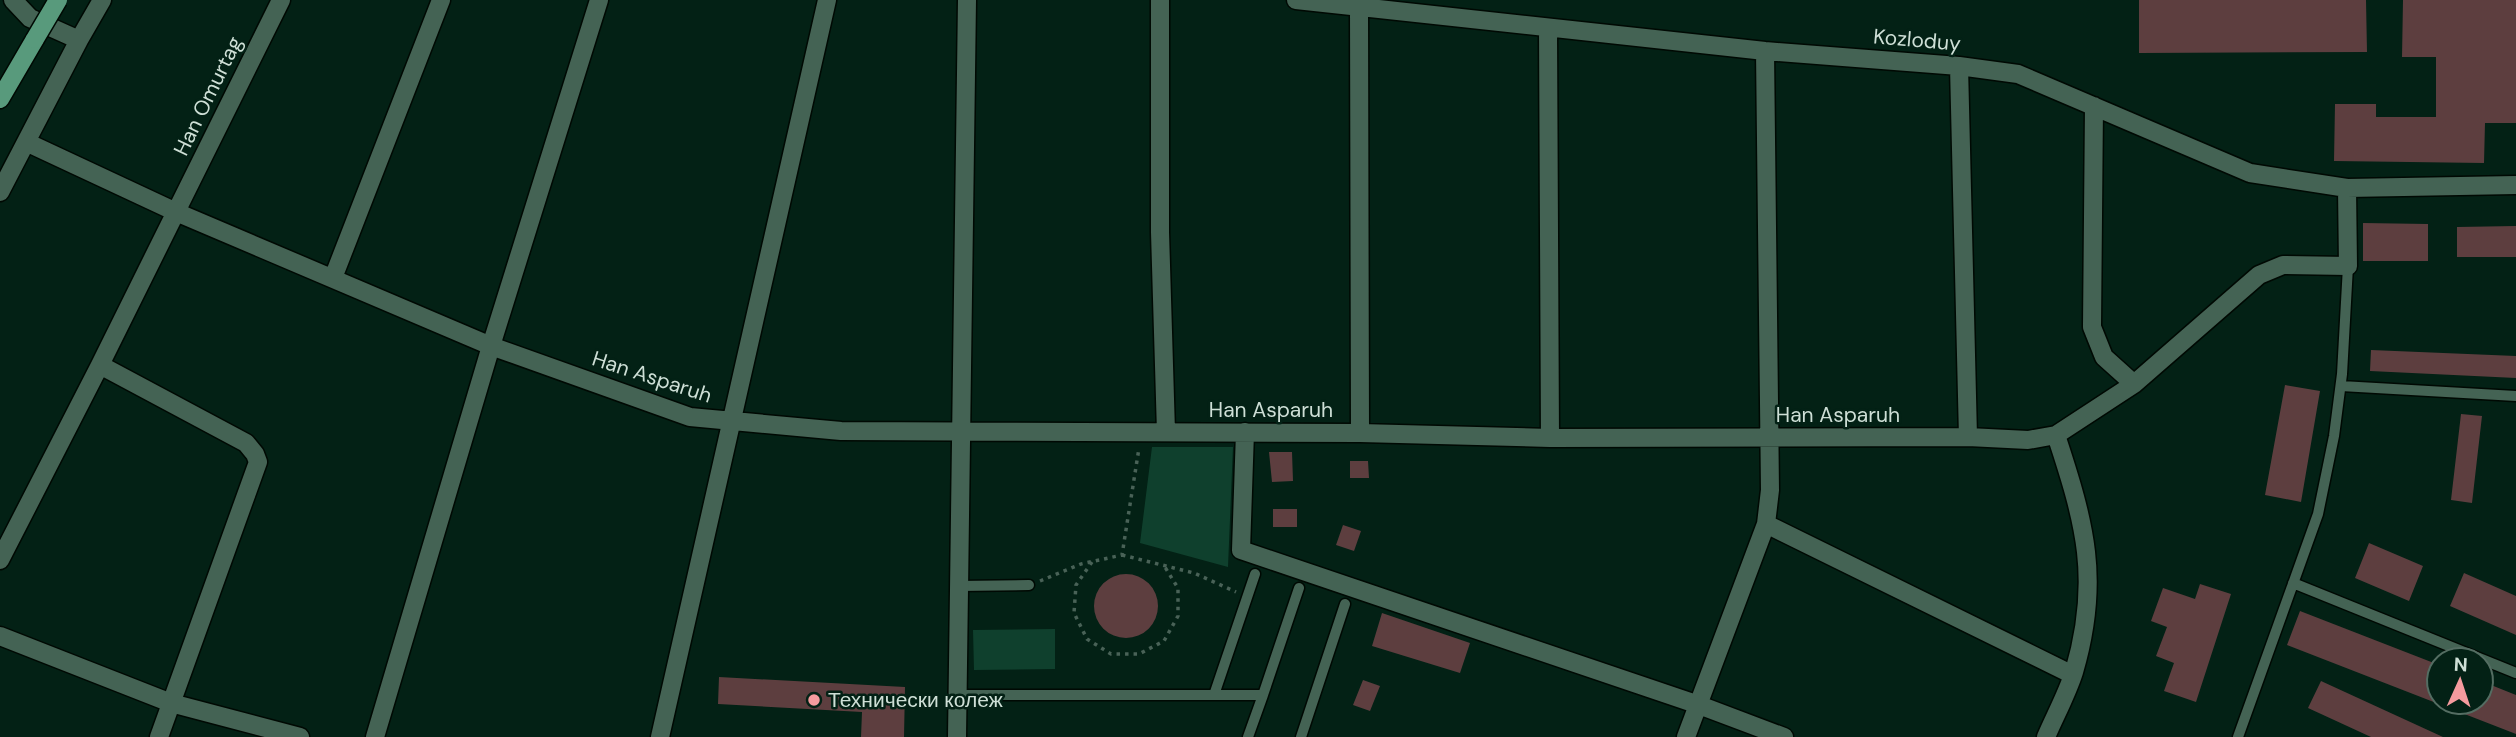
<svg xmlns="http://www.w3.org/2000/svg" width="2516" height="737" font-family="'DM Sans',sans-serif">
<style>
.green{fill:#0f402d}
.building{fill:#5d3e3f}
.lines{fill:none;stroke-linecap:round;stroke-linejoin:round}
.service-casing{stroke:#000903;stroke-width:13}
.minor-casing{stroke:#000903;stroke-width:21}
.primary-casing{stroke:#000903;stroke-width:21}
.path{stroke:#496257;stroke-width:3.5;stroke-dasharray:3.5 5;stroke-linecap:butt}
.service{stroke:#446354;stroke-width:10}
.minor{stroke:#446354;stroke-width:18}
.primary{stroke:#589a7c;stroke-width:18}
.primary-bridge-casing{stroke:#000903;stroke-width:21;stroke-linecap:butt}
.primary-bridge{stroke:#589a7c;stroke-width:18}
.poi-dot{fill:#f59b9e;stroke:#032115;stroke-width:2.5}
.labels{text-anchor:middle;stroke-width:5;stroke-linejoin:round;paint-order:stroke}
.street-label{font-size:21px;fill:#cedfd6;stroke:#032115}
.poi-label{font-size:21px;fill:#cedfd6;stroke:#032115;text-anchor:start}
</style>
<rect width="100%" height="100%" fill="#032115"/>
<path class="green" d="M1152,447H1233L1228,567L1140,543Z
M1055,629V669L974,670L973,630Z"/>
<path class="building" d="M2139,0H2366L2367,52L2139,53Z
M2403,0H2516V123H2485L2484,163L2334,161L2335,104H2376V117H2436V57H2402Z
M2363,223L2428,224V261H2363Z
M2516,226V257H2457V227Z
M2371,350L2516,356V378L2370,371Z
M2285,385L2320,391L2301,502L2265,495Z
M2461,414L2482,416L2472,503L2451,500Z
M1269,452H1292L1293,481L1272,482Z
M1350,461H1368L1369,478H1350Z
M1273,509H1297V527H1273Z
M1343,525L1361,531L1354,551L1336,545Z
M2369,543L2423,566L2409,601L2355,578Z
M2464,573L2516,596V635L2450,606Z
M1094 606a32 32 0 1 1 64 0a32 32 0 1 1-64 0Z
M2200,584L2231,594L2196,702L2164,691L2174,663L2156,656L2167,627L2151,621L2163,588L2195,599Z
M2300,611L2439,665V702H2481V681L2516,695V734L2287,645Z
M1382,613L1470,643L1460,673L1372,646Z
M719,677L905,687L904,737H861L862,712L718,704Z
M1363,680L1380,686L1370,711L1353,705Z
M2321,681L2443,737H2371L2308,708Z"/>
<g class="lines">
<defs>
<path id="service" d="M2341,386L2516,396
M2293,583L2516,673
M959,586L1029,585
M956,695H1263L1299,588
M1214,695L1255,574
M1248,737L1263,695
M1301,737L1345,604
M2238,737L2318,514L2334,436L2342,374L2348,266"/>
<path id="minor" d="M13,0L30,18L79,40
M1160,0V232L1166,432
M1296,0L1765,51L1959,66L2018,74L2250,173L2347,188L2516,185
M1359,6L1360,433
M1548,28L1550,438
M1959,66L1968,437
M2094,106L2092,327L2104,357L2134,384
M26,142L176,212L491,346L690,417L841,431L1360,433L1550,438L1968,437L2028,440L2056,435L2134,384L2259,275L2283,265L2348,266L2347,188
M0,192L79,40L102,0
M333,278L441,0
M100,365L246,443L255,454L258,462L159,737
M1245,432L1241,550L1699,705L1784,737
M1766,524L2073,675
M0,560L100,365L281,0
M0,636L171,703L300,737
M375,737L491,346L599,0
M660,737L827,0
M957,737L967,0
M1686,737L1766,524L1770,490L1765,51
M2046,737C2055,716 2067,694 2074,672C2101,580 2085,523 2056,435"/>
<path id="primary" d="M0,99L35,39"/>
</defs>
<use href="#service" class="service-casing"/>
<use href="#minor" class="minor-casing"/>
<use href="#primary" class="primary-casing"/>
<path class="path" d="M1122,555L1194,573L1236,592
M1092,562L1076,585L1074,613L1087,639L1111,654H1139L1164,641L1178,616V588L1163,564
M1040,581L1081,564L1122,555L1139,448"/>
<use href="#service" class="service"/>
<use href="#minor" class="minor"/>
<use href="#primary" class="primary"/>
<defs>
<path id="primary-bridge" d="M35,39L58,0"/>
</defs>
<use href="#primary-bridge" class="primary-bridge-casing"/>
<use href="#primary-bridge" class="primary-bridge"/>
</g>
<circle class="poi-dot" cx="814" cy="700" r="7"/>
<g class="labels">
<g class="street-label">
<text transform="translate(1917 40) rotate(5)" y="7">Kozloduy</text>
<text transform="translate(208 96) rotate(-64)" y="7">Han Omurtag</text>
<text transform="translate(652 377) rotate(18)" y="7">Han Asparuh</text>
<text x="1271" y="417">Han Asparuh</text>
<text x="1838" y="422">Han Asparuh</text>
</g>
<g class="poi-label">
<text x="828" y="707">Технически колеж</text>
</g>
</g>
<g transform="translate(2460 681) rotate(3)"><circle r="33" fill="#032115" stroke="#546d62" stroke-width="2"/>
<path d="M0-5L12 26L0 18L-12 26Z" fill="#f59b9e"/>
<text y="-10" font-size="19" font-weight="bold" text-anchor="middle" fill="#cedfd6">N</text>
</g>
</svg>
